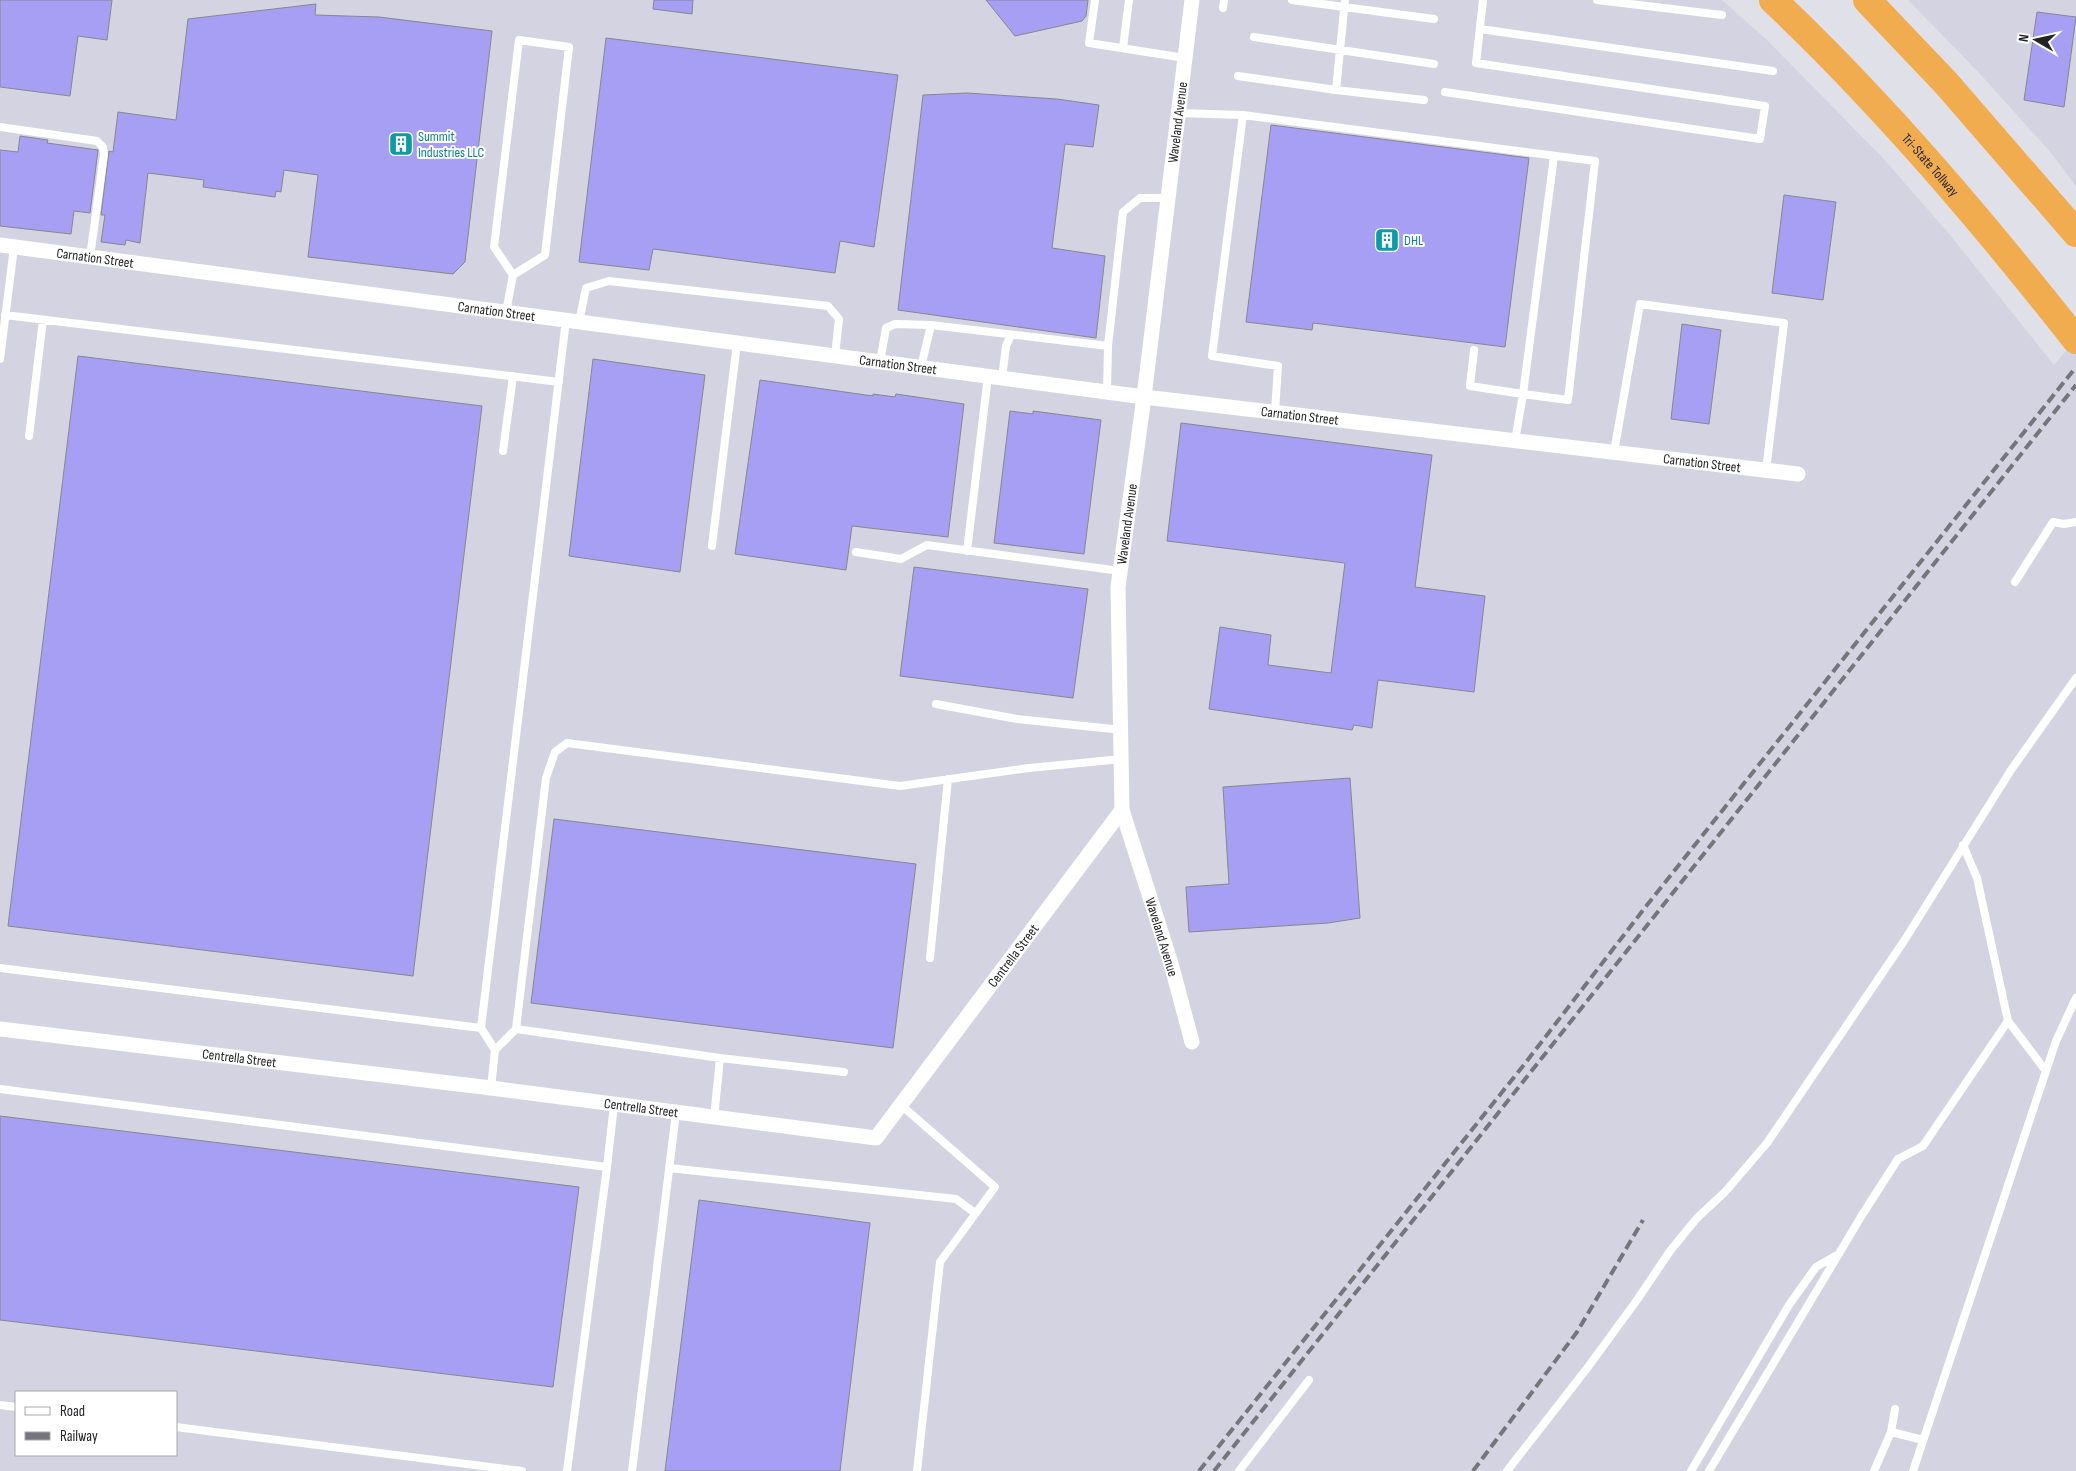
<svg xmlns="http://www.w3.org/2000/svg" width="2076" height="1471" font-family="'Sofia Sans Condensed',sans-serif">
<style>
.built{fill:#d4d3e2;fill-rule:evenodd}
.building{fill:#a69ff3;stroke:#87878e}
.lines{fill:none;stroke-linecap:round;stroke-linejoin:round}
.service{stroke:#fff;stroke-width:8}
.minor{stroke:#fff;stroke-width:15}
.motorway{stroke:#f2ac50;stroke-width:28}
.rail{stroke:#75757b;stroke-width:4;stroke-dasharray:10 5;stroke-linecap:butt}
.labels{text-anchor:middle;stroke-width:4;stroke-linejoin:round;paint-order:stroke}
.street-label{font-size:14px;fill:#242427;stroke:#fff}
.culture-label{font-size:14px;fill:#0d838f;stroke:#fff;text-anchor:start}
</style>
<rect width="100%" height="100%" fill="#e0e0e8"/>
<path class="built" d="M0,0H1722L1767,40L1883,158L1950,235L2054,365L2076,339V1471H0ZM16,1392H176V1455H16Z
M1908,0H2076V186L2051,153L1981,75Z"/>
<path class="building" d="M0,0H112L107,40L78,36L70,96L0,87Z
M654,0H693L692,14L653,9Z
M986,0H1088L1086,16L1082,21L1015,36Z
M316,4L315,15L379,17L492,31L465,262L453,274L308,257L318,175L284,170L281,192L276,191L275,197L203,187L204,180L148,173L140,243L126,240L125,245L101,242L105,215H101L109,151L113,152L118,112L176,120L188,19Z
M2037,12L2076,17L2064,107L2024,100Z
M606,38L898,75L874,247L840,241L835,273L653,249L649,270L579,262Z
M967,93L1057,99L1099,105L1093,147L1065,144L1052,248L1105,256L1096,338L898,310L923,95Z
M1271,125L1529,158L1505,347L1313,323L1312,330L1246,322Z
M20,136L48,140L47,143L98,150L90,213L74,211L71,234L0,226V150L18,152Z
M1784,195L1836,202L1823,300L1772,293Z
M1682,324L1721,330L1709,424L1671,419Z
M78,356L482,406L413,976L8,926Z
M593,359L705,375L680,572L569,556Z
M760,380L873,396V394L895,397L896,394L964,404L948,537L852,526L846,570L735,554Z
M1010,411L1033,414V411L1101,420L1084,554L994,543Z
M1181,423L1432,455L1415,587L1485,596L1474,692L1378,680L1372,728L1354,725L1352,730L1209,709L1220,627L1271,635L1268,665L1331,673L1345,563L1167,541Z
M914,567L1088,589L1073,698L900,676Z
M1350,778L1360,918L1328,923L1189,932L1186,887L1229,884L1223,787Z
M554,819L916,864L893,1048L531,1003Z
M0,1116L579,1187L553,1387L0,1320Z
M699,1200L870,1223L840,1471H665Z"/>
<g class="lines">
<path class="service" d="M1095,0L1089,43L1185,58
M1292,0L1434,19
M1597,0L1722,15
M1223,8L1224,0
M1480,29L1773,71
M1254,37L1434,64
M1123,48L1129,0
M1238,76L1336,90L1345,0
M1336,90L1424,100
M1445,92L1760,139L1765,106L1476,63L1483,0
M1178,113L1243,115L1212,356L1278,366L1275,412
M1243,115L1595,161L1568,400L1523,394L1515,441
M0,127L97,141L103,147L104,154L90,257
M506,312L513,275L494,247L519,40L569,47L545,255L513,275
M5,315L559,382
M579,322L586,288L609,281L828,306L839,319L835,356
M1474,350L1470,386L1523,394L1554,156
M0,359L14,247
M880,362L886,328L895,324L931,325L1108,346
M921,367L931,325
M1002,378L1006,346L1011,335
M1107,392L1108,346L1123,212L1140,198H1168
M29,436L43,320
M503,451L513,376
M1614,452L1640,304L1784,323L1766,470
M712,546L737,343
M967,551L988,376
M856,552L901,559L927,545L1120,571
M2015,582L2053,522L2064,524L2076,522
M936,704L1017,719L1122,730
M1963,845L1977,878L2008,1021L2046,1071
M930,958L948,779
M0,968L481,1028
M516,1029L720,1058L844,1072
M495,1050L516,1029L546,778L555,752L567,743L900,786L1029,768L1122,759
M491,1088L495,1050L481,1028L566,320
M0,1089L607,1167
M901,1105L995,1187L940,1262L917,1471
M714,1118L720,1058
M669,1168L956,1199L975,1213
M0,1405L16,1407
M176,1427L522,1471
M1891,1432L1923,1440
M567,1471L607,1167L614,1105
M632,1471L676,1113
M1239,1471L1309,1380
M1507,1471L1588,1367L1637,1300L1670,1251L1697,1218L1725,1192L1767,1143L1904,941L2011,770L2076,678
M1691,1471L1789,1305L1816,1267L1839,1254
M1709,1471L1862,1215L1898,1159L1923,1146L2008,1021
M1874,1471L1891,1432L1895,1409
M1913,1471L2056,1041L2076,998"/>
<g class="minor">
<path id="s1" d="M0,245L1144,397L1798,474"/>
<path id="s2" d="M0,1029L491,1088L876,1138L1122,810"/>
<path id="s3" d="M1192,1042L1170,960L1122,810L1118,587L1144,397L1192,0"/>
</g>
<g class="motorway">
<path id="s4" d="M1773,0C1884,105 1982,221 2076,340"/>
<path d="M1867,0L1946,83L2076,233"/>
</g>
<path class="rail" d="M1199,1471L1523,1066L1647,905L2076,367
M1214,1471L2076,385
M1473,1471L1577,1332L1643,1220"/>
</g>
<defs>
<symbol id="building-square" viewBox="-11 -11 22 22"><rect x="-9" y="-9" width="18" height="18" rx="4" fill="#0f9aa8" stroke="#fff"/><path d="M-4-6H4V6H1V3H-1V6H-4ZM-2.5-4.3h1.7v1.8h-1.7ZM.8-4.3h1.7v1.8H.8ZM-2.5-1h1.7V.8h-1.7ZM.8-1h1.7V.8H.8Z" fill="#fff"/></symbol>
</defs>
<g fill-rule="evenodd">
<use href="#building-square" x="387" y="130" width="28" height="28"/>
<use href="#building-square" x="1373" y="226" width="28" height="28"/>
</g>
<g class="labels">
<g class="street-label">
<text dy="5" stroke="none"><textPath href="#s3" startOffset="934">Waveland Avenue</textPath></text>
<text dy="5" stroke="none"><textPath href="#s4" startOffset="228">Tri-State Tollway</textPath></text>
<text dy="5" stroke="none"><textPath href="#s1" startOffset="96">Carnation Street</textPath></text>
<text dy="5" stroke="none"><textPath href="#s1" startOffset="501">Carnation Street</textPath></text>
<text dy="5" stroke="none"><textPath href="#s1" startOffset="906">Carnation Street</textPath></text>
<text dy="5" stroke="none"><textPath href="#s1" startOffset="1311">Carnation Street</textPath></text>
<text dy="5" stroke="none"><textPath href="#s1" startOffset="1716">Carnation Street</textPath></text>
<text dy="5" stroke="none"><textPath href="#s3" startOffset="529">Waveland Avenue</textPath></text>
<text transform="translate(1162 937) rotate(73)" y="5">Waveland Avenue</text>
<text dy="5" stroke="none"><textPath href="#s2" startOffset="1111">Centrella Street</textPath></text>
<text dy="5" stroke="none"><textPath href="#s2" startOffset="241">Centrella Street</textPath></text>
<text dy="5" stroke="none"><textPath href="#s2" startOffset="646">Centrella Street</textPath></text>
</g>
<g class="culture-label">
<text x="418" y="141">Summit<tspan x="418" dy="16">Industries LLC</tspan></text>
<text x="1404" y="245">DHL</text>
</g>
</g>
<rect x="15" y="1391" width="162" height="65" fill="#ffffff" stroke="#a7a7a9"/>
<rect x="25" y="1407" width="25" height="8" fill="#ffffff" stroke="#a7a7a9"/>
<text x="60" y="1416" font-size="15" fill="#242427">Road</text>
<rect x="25" y="1432" width="25" height="8" fill="#75757b" stroke="#a7a7a9"/>
<text x="60" y="1441" font-size="15" fill="#242427">Railway</text>
<g transform="translate(2036 40) rotate(279)" stroke="#ffffff" stroke-width="4" paint-order="stroke">
<path d="M0-4L9 19L0 12L-9 19Z" fill="#242427"/>
<text y="-8" font-size="14" font-weight="bold" text-anchor="middle" fill="#242427">N</text>
</g>
</svg>
